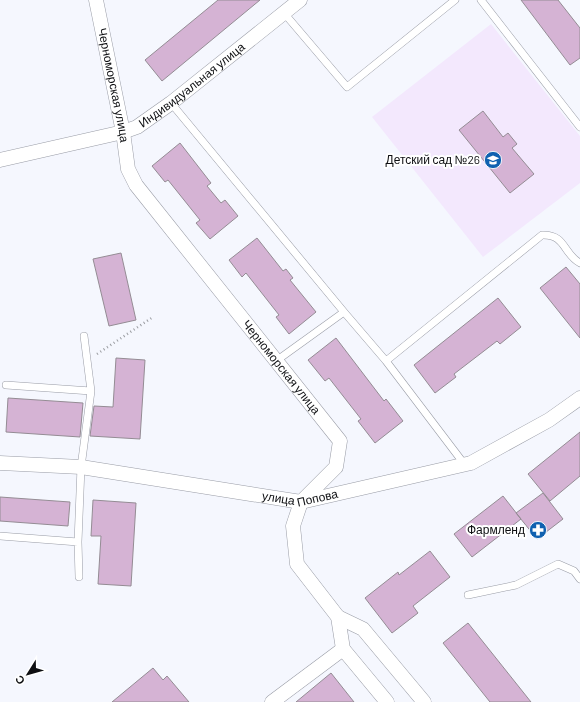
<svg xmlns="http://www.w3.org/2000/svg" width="580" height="702" font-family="Barlow,sans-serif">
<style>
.education{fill:#f3e8fd}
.building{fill:#d5b3d4;stroke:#948c94}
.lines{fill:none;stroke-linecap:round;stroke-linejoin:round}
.service-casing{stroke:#999ca6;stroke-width:8}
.minor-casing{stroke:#999ca6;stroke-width:15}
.path{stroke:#9b9da2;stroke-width:2.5;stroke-dasharray:1 3;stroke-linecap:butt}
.service{stroke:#fff;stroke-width:7}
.minor{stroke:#fff;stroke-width:14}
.labels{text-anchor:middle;stroke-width:4;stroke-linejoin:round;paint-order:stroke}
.street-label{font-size:12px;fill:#0e0f12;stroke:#fff}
.poi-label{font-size:12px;fill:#0e0f12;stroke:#fff;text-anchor:end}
</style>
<rect width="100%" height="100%" fill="#f5f7fe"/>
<path class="education" d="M491,24L580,136V183L483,257L372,117Z"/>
<path class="building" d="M218,0H260L162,81L145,60Z
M521,0H558L580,28V58L570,65Z
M483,111L503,137L508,133L517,144L512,148L534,174L510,193L459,130Z
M180,143L211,183L207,186L221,203L225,200L238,216L210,239L196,223L200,220L168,180L165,182L152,166Z
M257,238L283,271L286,269L293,278L290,280L316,312L289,334L276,317L279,315L246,273L242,277L229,260Z
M121,253L136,320L109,326L93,259Z
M566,267L580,284V338L540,288Z
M498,298L521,327L500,344L497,341L454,374L456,377L435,393L414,365Z
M336,338L384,401L386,399L403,421L375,443L358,421L361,419L329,378L325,381L308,360Z
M116,358L145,360L140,439L90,436L94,406L113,407Z
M8,398L83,403L80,437L6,432Z
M580,432V476L550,501L528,474Z
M543,493L563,519L537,539L516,513Z
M503,496L521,519L472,557L454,534Z
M0,497L70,502L68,526L0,521Z
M93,500L136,503L131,586L98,584L101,536H91Z
M430,551L450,577L413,606L418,613L392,633L365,598L398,572L399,575Z
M468,623L531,702H490L443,643Z
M153,668L163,680L167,676L189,702H112Z
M331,673L354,702H296Z"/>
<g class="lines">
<defs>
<path id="service" d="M481,0L580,127
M284,13L347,87L455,0
M171,103L344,312
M84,336L91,391
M276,361L344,312L386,361L542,235C566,234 563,254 580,263
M386,361L465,465
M0,536L78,542L81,467L91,391L6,385
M78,542L79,577
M468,595L516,585L558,564L574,571L580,579"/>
<g id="minor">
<path id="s1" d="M96,0L123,132L128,169L136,185L340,441L336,467L301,502L293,526L297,564L338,617L343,649L387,702"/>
<path id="s2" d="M0,160L123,132L137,127L171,103L300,0"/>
<path id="s3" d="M0,463L81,467L301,502L471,463L549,420L580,398"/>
<path d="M338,617L363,629L424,702"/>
<path d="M272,702L343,649"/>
</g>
</defs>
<use href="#service" class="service-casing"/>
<use href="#minor" class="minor-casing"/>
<path class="path" d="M97,354L153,317"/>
<use href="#service" class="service"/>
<use href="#minor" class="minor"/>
</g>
<defs>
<symbol id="school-disc" viewBox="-11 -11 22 22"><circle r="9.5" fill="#1061b0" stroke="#fff"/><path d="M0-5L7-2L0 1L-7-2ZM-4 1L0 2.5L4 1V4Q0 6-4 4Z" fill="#fff"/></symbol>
<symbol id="pharmacy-disc" viewBox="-11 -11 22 22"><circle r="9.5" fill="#1061b0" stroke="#fff"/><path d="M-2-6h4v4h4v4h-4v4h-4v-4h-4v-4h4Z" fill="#fff"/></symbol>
</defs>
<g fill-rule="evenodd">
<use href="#school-disc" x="483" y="150" width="20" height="20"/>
<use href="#pharmacy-disc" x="528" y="520" width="20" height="20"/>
</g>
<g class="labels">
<g class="street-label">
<text dy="4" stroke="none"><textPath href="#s1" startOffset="87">Черноморская улица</textPath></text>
<text dy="4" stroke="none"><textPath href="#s2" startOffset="210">Индивидуальная улица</textPath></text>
<text dy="4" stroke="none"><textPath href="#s1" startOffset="423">Черноморская улица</textPath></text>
<text dy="4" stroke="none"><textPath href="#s3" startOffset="303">улица Попова</textPath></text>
</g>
<g class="poi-label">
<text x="480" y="164">Детский сад №26</text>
<text x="525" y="534">Фармленд</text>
</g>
</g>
<g transform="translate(28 674) rotate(233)" stroke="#ffffff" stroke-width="3" paint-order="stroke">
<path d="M0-3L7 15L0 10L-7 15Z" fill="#0e0f12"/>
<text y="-6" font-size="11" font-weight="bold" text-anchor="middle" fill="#0e0f12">С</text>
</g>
</svg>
